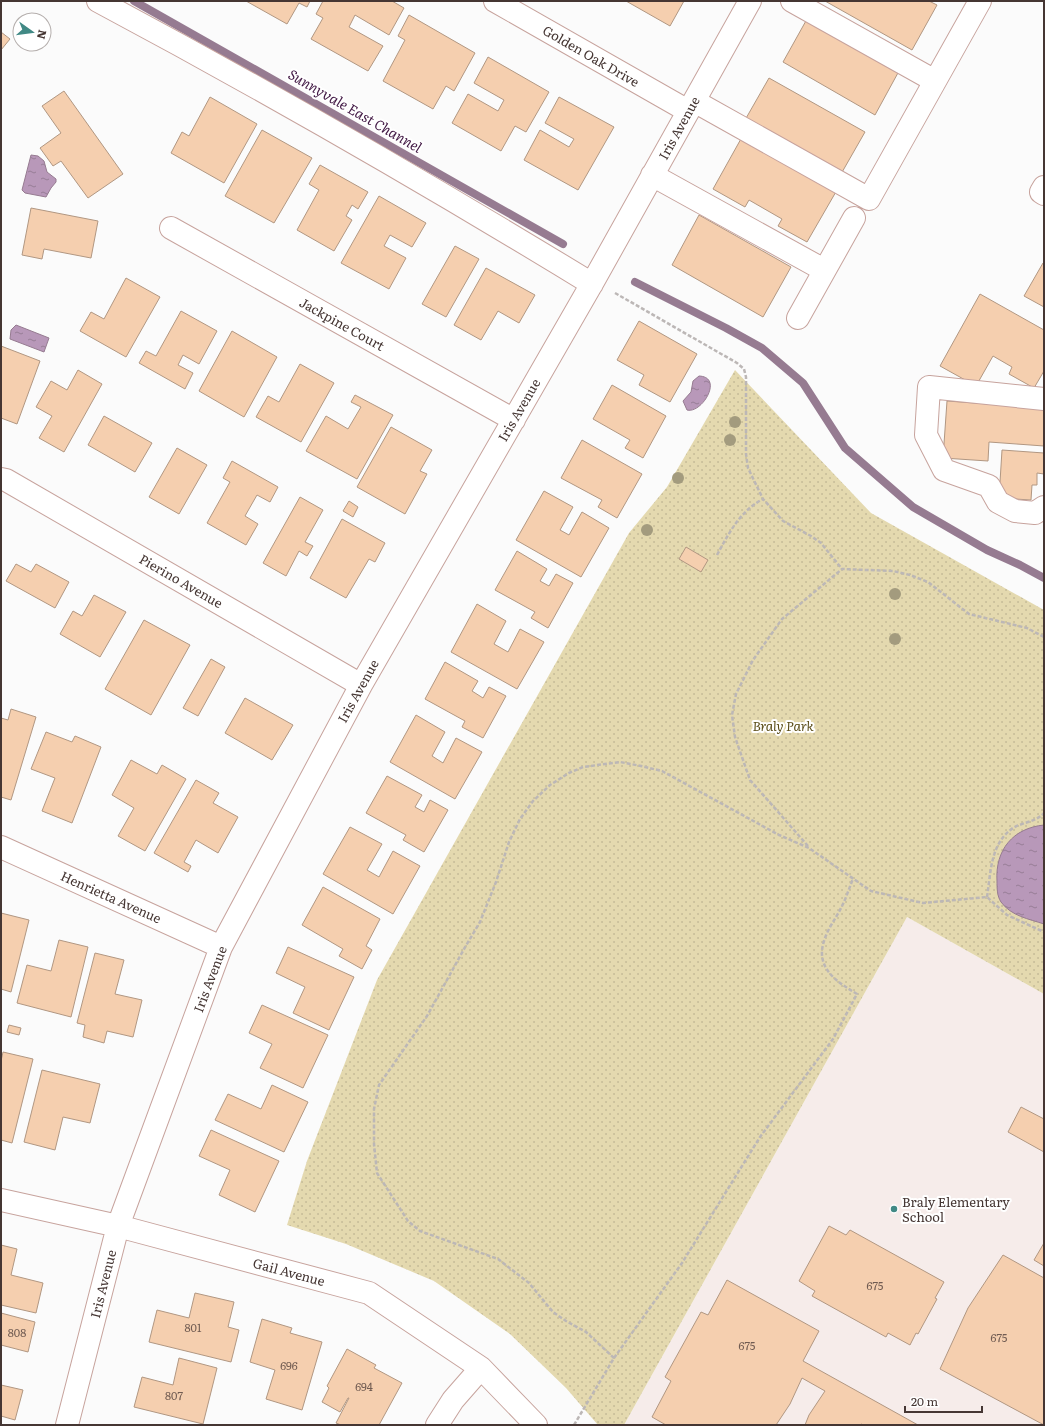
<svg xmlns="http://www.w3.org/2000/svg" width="1045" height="1426" font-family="Literata,serif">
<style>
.built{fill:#f6ecea}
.park{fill:url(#park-dots)}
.water{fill:url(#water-ripples);stroke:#967b91}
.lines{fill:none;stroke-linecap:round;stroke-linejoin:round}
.stream{stroke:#967b91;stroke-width:8}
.building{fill:#f5cfaf;stroke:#b19782}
.minor-casing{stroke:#c7a39d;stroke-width:24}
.path{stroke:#bcb7b6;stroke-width:2.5;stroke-dasharray:4 2;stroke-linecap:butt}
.minor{stroke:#fff;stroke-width:22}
.tree{fill:#a39b7e}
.poi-dot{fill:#418985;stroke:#fff;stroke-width:1.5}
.labels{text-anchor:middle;stroke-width:4;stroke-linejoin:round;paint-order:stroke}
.number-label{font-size:11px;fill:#715c52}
.street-label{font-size:13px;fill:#453633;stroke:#fff}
.park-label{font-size:13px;font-style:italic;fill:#5b4d18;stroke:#fff}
.poi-label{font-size:13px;fill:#453633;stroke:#fff;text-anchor:start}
.water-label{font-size:14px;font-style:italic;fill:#401743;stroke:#fff}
</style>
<defs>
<pattern id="park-dots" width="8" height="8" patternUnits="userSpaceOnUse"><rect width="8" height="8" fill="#e4d9af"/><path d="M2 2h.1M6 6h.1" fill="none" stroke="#c5bb97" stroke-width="1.8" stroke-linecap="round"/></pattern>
<pattern id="water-ripples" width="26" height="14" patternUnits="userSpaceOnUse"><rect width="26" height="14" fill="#b898b9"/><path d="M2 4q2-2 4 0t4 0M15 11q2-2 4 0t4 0" fill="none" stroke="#977d97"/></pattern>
</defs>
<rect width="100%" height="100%" fill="#fbfbfb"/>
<path class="built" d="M907,917L1044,994V1425H624Z"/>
<path class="park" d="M735,370L871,513L1044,610V994L907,917L624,1425H598L566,1388L510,1334L434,1281L346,1244L287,1225L307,1161L377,980L629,533L667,487Z"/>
<path class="water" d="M31,155L38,156L44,161L47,172L56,179V182L51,188L46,197L25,193L22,190Z
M16,325L49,338L44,352L10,339L11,330Z
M699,376C724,377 702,414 687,410L683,401L691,392L693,381Z
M1044,825V924C1029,919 1011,916 1001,902C997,896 997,888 997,881C995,850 1013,828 1044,825Z"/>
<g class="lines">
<path class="stream" d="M134,1L563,244
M635,282L726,328L762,348L803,383L845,448L913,507L987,550L1020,565L1044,578"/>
</g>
<path class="building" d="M246,1H310L307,7L299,3L287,24Z
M323,1H392L404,8L389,35L355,15L349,27L383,46L368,71L311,39L323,18L316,14Z
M626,1H684L670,26Z
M825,1H929L937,5L912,50Z
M409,15L475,53L454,91L446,86L433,109L383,81L405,40L398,36Z
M807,19L899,71L875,115L783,62Z
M1,32L10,39L1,50Z
M488,57L549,92L526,132L515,126L501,151L452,123L468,94L498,111L504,100L474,83Z
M769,78L865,132L841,174L745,120Z
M64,91L123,174L88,198L61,161L53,166L40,148L61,133L42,106Z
M210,97L257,124L224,183L171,153L182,132L189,136Z
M559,97L614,127L578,190L524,160L540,130L569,147L574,139L545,123Z
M262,130L312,158L274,223L225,196Z
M742,137L837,190L807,242L778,226L782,219L749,200L745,207L713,189Z
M320,165L368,192L358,209L352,205L346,216L352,220L334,251L297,230L319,190L309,184Z
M379,196L426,223L412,247L390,235L384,246L406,258L389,289L341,263Z
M31,208L98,221L91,258L44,249L42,259L22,255Z
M699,215L791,267L763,317L672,265Z
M455,246L479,259L446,317L422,304Z
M1043,263H1044V307L1024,296Z
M486,268L535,295L519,323L498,311L481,340L454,325Z
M126,278L160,297L126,357L80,331L91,312L104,319Z
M980,294L1044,330V371L1034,388L1009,374L1012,367L993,356L976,386L940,366Z
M181,311L217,331L199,364L183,355L178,365L193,373L185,389L139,363L146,351L156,356Z
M639,321L697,354L670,402L639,385L644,375L617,360Z
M232,331L277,357L244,417L199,391Z
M1,346L40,361L17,424L1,418Z
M300,364L334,383L301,442L256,417L268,396L279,402Z
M78,370L102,384L64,452L39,438L52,416L36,407L51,381L67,390Z
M612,385L666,416L643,458L625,448L630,440L593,419Z
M355,395L393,415L357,479L306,451L326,416L348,429L361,407L351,402Z
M947,401L1044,408V446L989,442L988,461L943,458Z
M104,416L152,443L135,472L88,445Z
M391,427L432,450L420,471L427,474L405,514L357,487Z
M582,440L642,474L617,518L598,507L602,500L561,478Z
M177,448L207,465L179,514L149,497Z
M1002,450L1044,453V474L1037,473V485H1032L1031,500L999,498Z
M232,461L278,487L270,502L257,495L245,516L258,524L246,545L207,523L230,482L223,478Z
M544,491L573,507L560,530L569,535L582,512L609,528L581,577L516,540Z
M300,497L323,510L305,542L313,546L307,556L299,551L286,576L263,563Z
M349,501L358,507L353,517L343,511Z
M342,519L385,543L375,562L369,559L346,598L310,578Z
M686,547L708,560L701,572L679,559Z
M517,551L547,569L540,581L549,586L556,574L573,583L548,628L531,618L535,612L495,590Z
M16,564L31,572L36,564L69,582L55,608L6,581Z
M94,595L126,612L100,657L60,634L73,611L82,616Z
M477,604L506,621L494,644L508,652L520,629L544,642L517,689L451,652Z
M144,620L190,645L151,715L105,689Z
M211,659L225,667L198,716L183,708Z
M445,662L478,681L472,691L483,698L489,687L506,696L483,738L462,727L465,721L425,699Z
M245,698L293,725L272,760L225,733Z
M11,709L36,717L11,800L1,797V718L8,720Z
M416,715L445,732L432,756L443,763L456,738L482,752L455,799L390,762Z
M46,732L72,742L75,736L101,747L72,823L42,811L55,778L31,769Z
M131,760L157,774L162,765L186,779L145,851L118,836L134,808L112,795Z
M387,776L422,795L415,807L424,812L430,800L448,810L424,852L403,840L406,835L366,813Z
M196,780L219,793L213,803L238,817L218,853L196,840L184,862L191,866L188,872L154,853Z
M350,827L382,844L367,870L379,877L393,851L420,866L393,914L323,874Z
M323,887L380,919L366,946L372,950L362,969L339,956L343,949L302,925Z
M1,913L29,920L11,992L1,989Z
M59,940L88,947L71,1017L17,1003L27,965L51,971Z
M288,947L354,977L329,1030L293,1013L305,987L276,973Z
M95,953L124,960L115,994L142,1000L133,1037L107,1031L104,1043L83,1037L85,1025L77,1023Z
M262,1005L328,1035L303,1088L260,1068L272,1044L249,1033Z
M9,1025L21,1028L19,1035L7,1032Z
M3,1052L33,1059L12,1143L1,1140V1061Z
M42,1070L100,1084L90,1123L63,1117L55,1150L24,1142Z
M272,1085L308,1102L284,1152L215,1120L228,1094L261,1109Z
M1021,1107L1044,1119V1152L1008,1132Z
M211,1130L279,1161L255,1212L219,1195L230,1170L199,1156Z
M829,1226L846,1235L850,1230L944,1282L935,1298L937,1299L918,1334L916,1333L910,1345L888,1333L886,1337L812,1296L815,1291L799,1281Z
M1044,1243V1266L1034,1260Z
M1,1245L17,1249L11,1275L43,1283L36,1313L1,1305Z
M1003,1255L1044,1278V1425L940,1369L968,1308Z
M727,1280L819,1331L803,1361L918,1425H864L861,1424L860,1425H805L809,1415L825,1391L802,1378L790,1404L776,1425H666L652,1417L671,1381L665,1377L701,1312L708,1315Z
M195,1293L234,1302L228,1327L239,1330L231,1362L149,1342L157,1310L189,1318Z
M1,1313L35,1322L28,1352L1,1345Z
M262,1319L292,1328L290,1333L322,1342L302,1410L266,1399L275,1370L250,1362Z
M347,1349L376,1365L374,1368L402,1383L379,1425H341L336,1423L349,1398H348L340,1412L322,1402L329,1388L327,1386Z
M179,1358L217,1368L203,1424L134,1407L142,1377L173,1385Z
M1,1385L23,1390L15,1420L1,1416Z"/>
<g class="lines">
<defs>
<path id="minor" d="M98,1C265,90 430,185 592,284
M495,1L688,111
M792,1L935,81
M694,101L869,199L980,1
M652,175L824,270
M1044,187L1041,192L1044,194
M171,228L514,420
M798,318L854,218
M1044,399L929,387L926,435L944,470L989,486L998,502L1015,511L1035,513L1044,507
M1,479L6,480L361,685
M1,847L221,947
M1,1200L118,1226L369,1293L481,1368L536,1425
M67,1425L118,1226L221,947L361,685L594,280L750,1
M437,1425L453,1400L481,1368"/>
</defs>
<use href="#minor" class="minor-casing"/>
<path class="path" d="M615,293L737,363L744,369L746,377V454L748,468L763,499L783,521L811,536L821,543L842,569
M717,555C729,533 740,511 763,499
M808,846L750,780L735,737L732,715L736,694L753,660L782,619L842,569L893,571L910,575L928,582L969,614L1027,628L1044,637
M987,897C991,872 990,844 1013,828C1023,822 1036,822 1044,813
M614,1358L682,1263L760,1137L833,1039L857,994C837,982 815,968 824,941C827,930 836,918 841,908C846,899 849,888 853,879
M574,1425L614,1358L586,1332L566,1321L553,1312L529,1283L498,1259L420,1231L408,1221L377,1173L374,1144V1109L379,1085L427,1016L464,949L480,922L496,882L509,842L520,819L533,801L550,785L569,773L583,767L620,762L641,766L662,771L779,835L809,848L871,891L923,903L987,897L1007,915L1044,932"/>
<use href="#minor" class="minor"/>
</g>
<g class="tree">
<circle cx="735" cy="422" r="6"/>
<circle cx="730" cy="440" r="6"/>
<circle cx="678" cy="478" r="6"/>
<circle cx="647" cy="530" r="6"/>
<circle cx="895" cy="594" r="6"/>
<circle cx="895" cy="639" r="6"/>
</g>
<circle class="poi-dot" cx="894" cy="1209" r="4"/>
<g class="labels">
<g class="number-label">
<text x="875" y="1290">675</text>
<text x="193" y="1332">801</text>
<text x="17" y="1337">808</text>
<text x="999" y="1342">675</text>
<text x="747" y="1350">675</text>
<text x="289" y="1370">696</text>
<text x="364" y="1391">694</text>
<text x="174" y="1400">807</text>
</g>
<g class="street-label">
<text transform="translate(591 56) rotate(30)" y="5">Golden Oak Drive</text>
<text transform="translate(679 128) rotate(-61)" y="5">Iris Avenue</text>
<text transform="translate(342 324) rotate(29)" y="5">Jackpine Court</text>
<text transform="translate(519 410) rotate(-60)" y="5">Iris Avenue</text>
<text transform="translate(181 581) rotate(30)" y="5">Pierino Avenue</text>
<text transform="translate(358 691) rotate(-61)" y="5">Iris Avenue</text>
<text transform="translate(111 897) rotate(24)" y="5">Henrietta Avenue</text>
<text transform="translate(210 979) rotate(-69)" y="5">Iris Avenue</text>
<text transform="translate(289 1272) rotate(15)" y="5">Gail Avenue</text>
<text transform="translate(103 1284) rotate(-76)" y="5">Iris Avenue</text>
</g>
<g class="park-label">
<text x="783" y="731">Braly Park</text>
</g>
<g class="poi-label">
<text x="902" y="1207">Braly Elementary<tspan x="902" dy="15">School</tspan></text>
</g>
<g class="water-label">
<text transform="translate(355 111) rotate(30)" y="5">Sunnyvale East Channel</text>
</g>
</g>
<rect width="1045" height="1426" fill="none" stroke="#453633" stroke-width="4"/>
<g transform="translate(32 32) rotate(104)"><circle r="19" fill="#ffffff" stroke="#b5afad"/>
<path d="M0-3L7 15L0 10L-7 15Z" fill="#418985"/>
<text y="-6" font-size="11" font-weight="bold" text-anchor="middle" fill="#453633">N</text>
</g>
<path d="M905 1406v6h77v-6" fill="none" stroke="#453633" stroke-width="2"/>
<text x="911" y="1406" font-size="12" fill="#453633" stroke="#ffffff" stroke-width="3" paint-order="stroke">20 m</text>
</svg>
